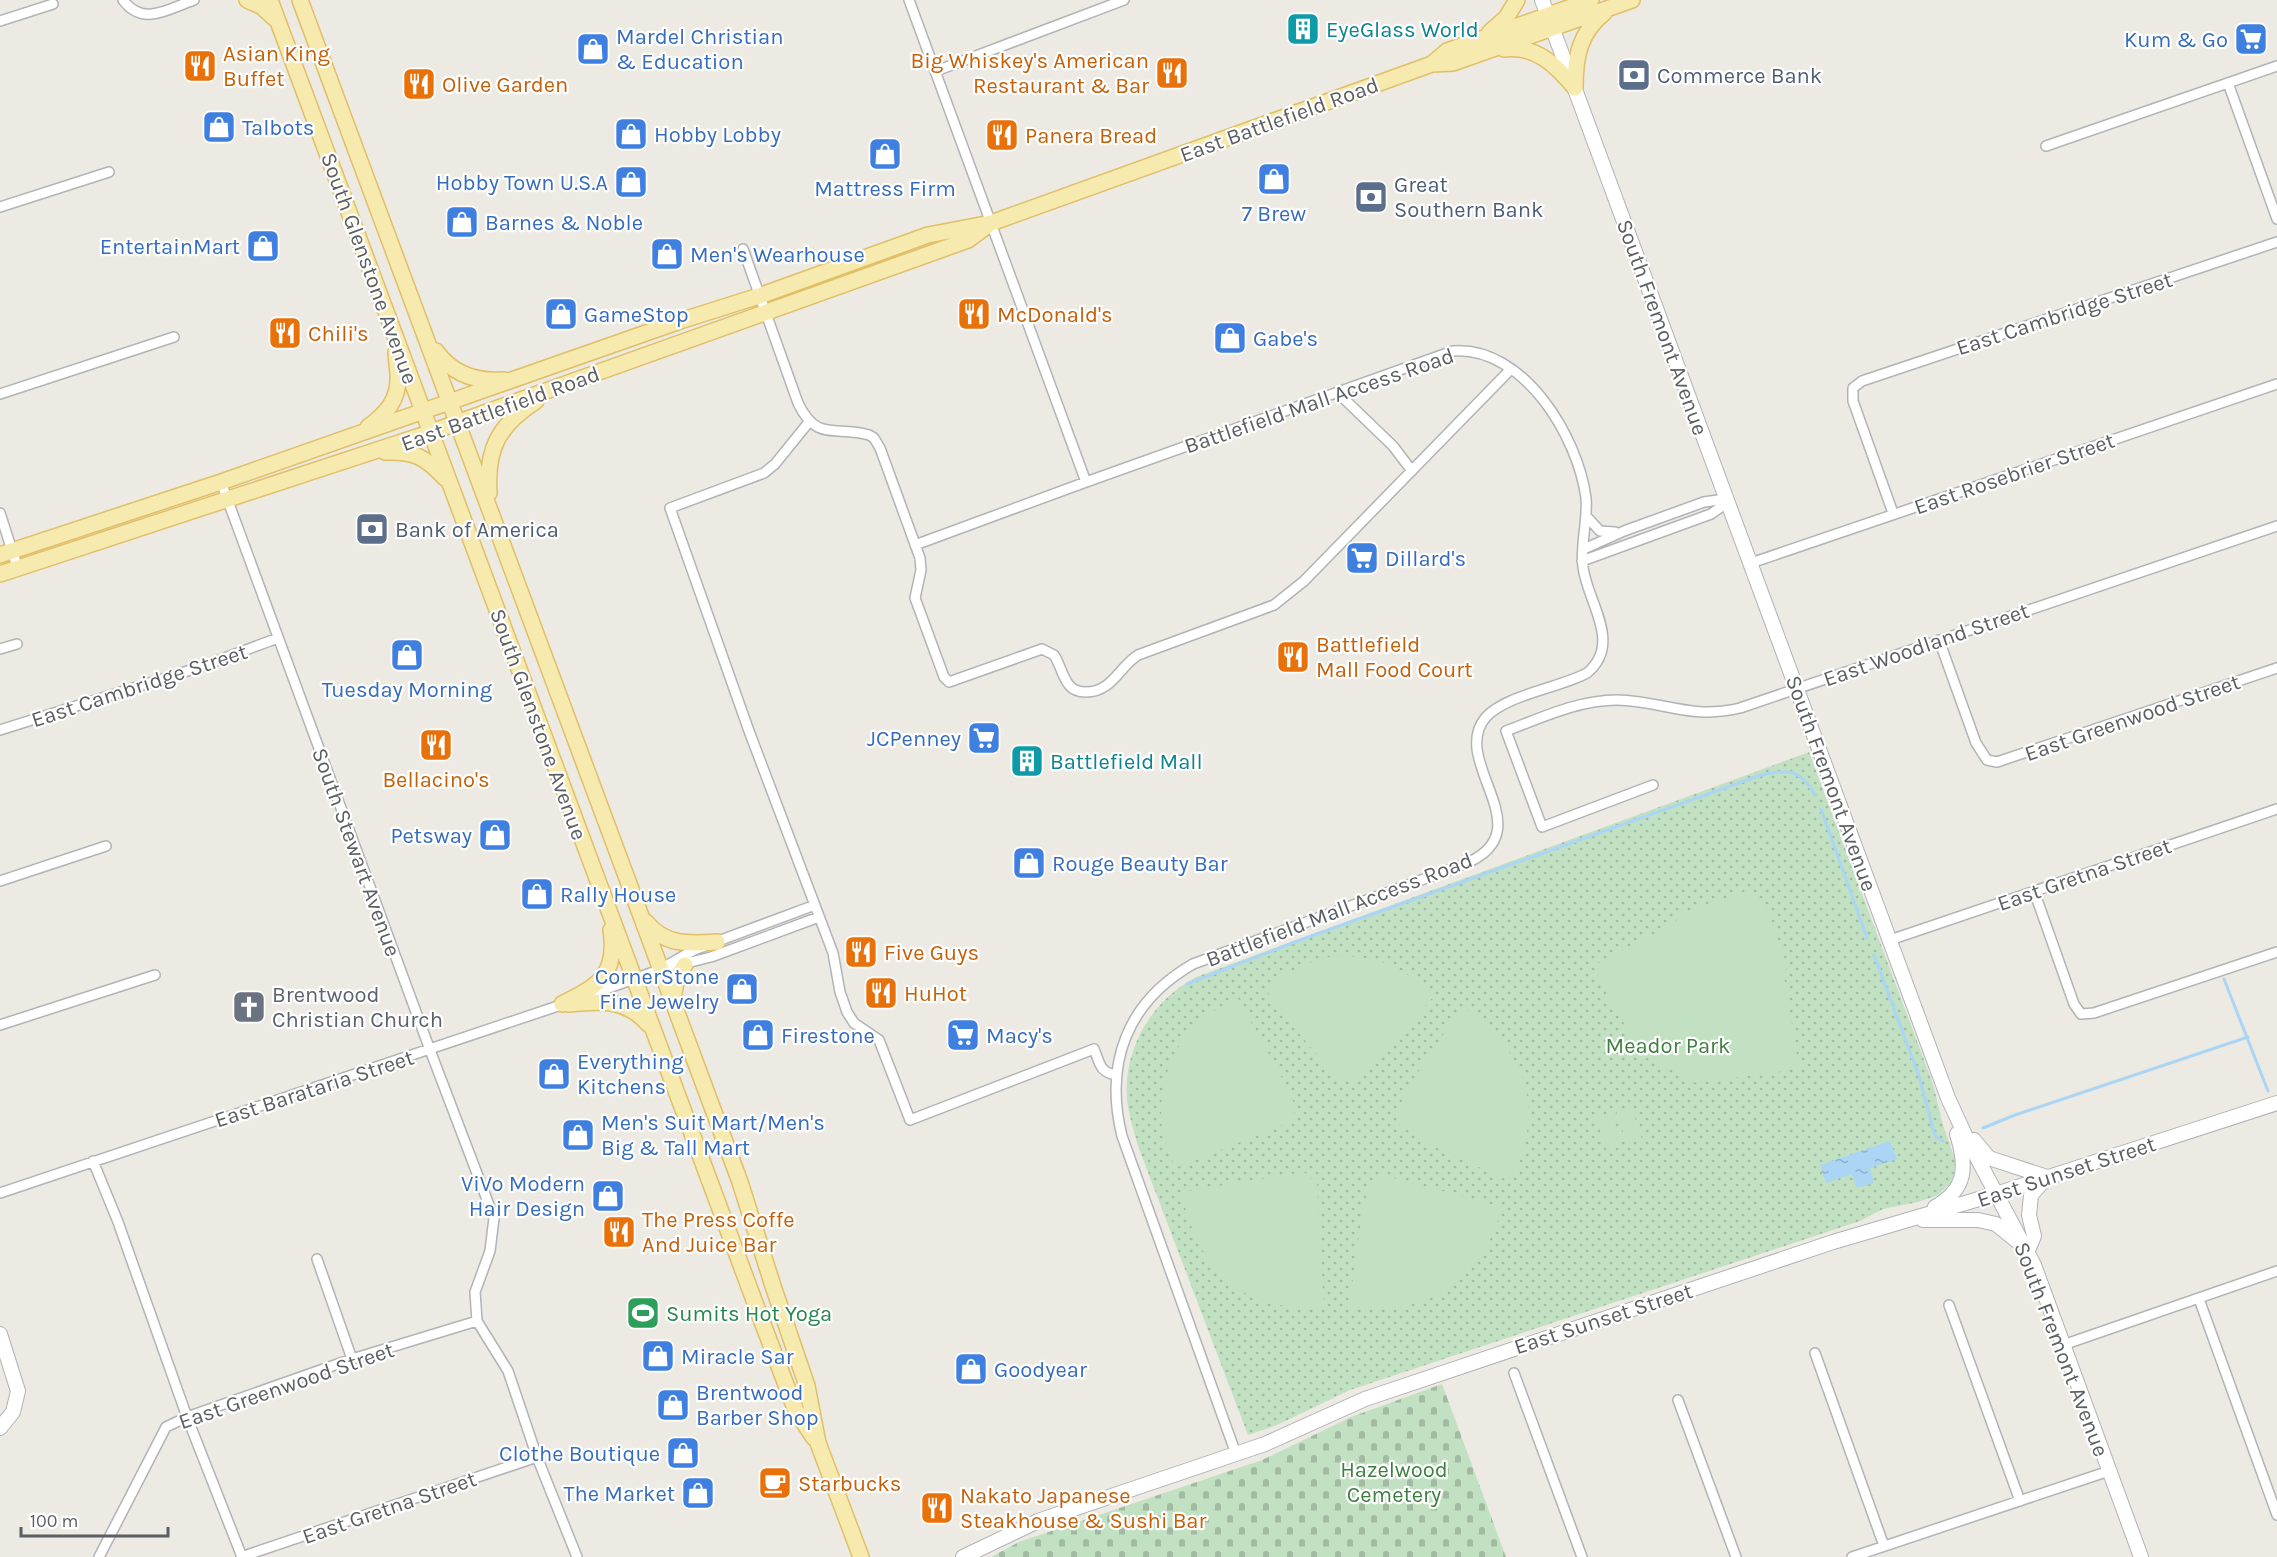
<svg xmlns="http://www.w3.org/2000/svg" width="2277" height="1557" font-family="Karla,sans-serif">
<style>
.cemetery{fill:url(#cemetery-stones)}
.park{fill:url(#park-dots)}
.pitch{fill:#c2e1c2}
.water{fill:url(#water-ripples)}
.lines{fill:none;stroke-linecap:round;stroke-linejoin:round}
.stream{stroke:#aad5f5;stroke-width:3}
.street-casing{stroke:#b1b3b7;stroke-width:12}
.secondary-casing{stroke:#b0b2b7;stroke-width:16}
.primary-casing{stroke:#e1bf67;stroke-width:18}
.street{stroke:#fff;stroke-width:9}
.secondary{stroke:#fff;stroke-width:14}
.primary{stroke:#f6eaaf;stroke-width:15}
.labels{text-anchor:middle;stroke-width:4.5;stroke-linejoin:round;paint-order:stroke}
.culture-label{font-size:22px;fill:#0d838f;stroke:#fff;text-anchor:start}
.shop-label{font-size:22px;fill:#366cbe;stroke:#fff;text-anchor:start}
.food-label{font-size:22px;fill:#c56008;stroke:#fff;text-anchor:start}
.service-label{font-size:22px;fill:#4e5e75;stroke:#fff;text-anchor:start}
.street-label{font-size:22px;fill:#5b5e62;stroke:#fff}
.worship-label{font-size:22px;fill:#5b616d;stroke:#fff;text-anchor:start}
.park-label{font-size:22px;fill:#3e7f41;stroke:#fff}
.leisure-label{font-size:22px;fill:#27864d;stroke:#fff;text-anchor:start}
</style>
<defs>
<pattern id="cemetery-stones" width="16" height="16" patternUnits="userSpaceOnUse" patternTransform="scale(1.5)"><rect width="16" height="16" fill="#c2e1c2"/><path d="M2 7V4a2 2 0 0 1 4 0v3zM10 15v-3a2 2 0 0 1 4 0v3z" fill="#a1baa1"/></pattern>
<pattern id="park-dots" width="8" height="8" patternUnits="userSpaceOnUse" patternTransform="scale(1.5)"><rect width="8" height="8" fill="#c2e1c2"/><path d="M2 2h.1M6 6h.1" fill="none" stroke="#a1baa1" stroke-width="1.8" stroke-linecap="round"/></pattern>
<pattern id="water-ripples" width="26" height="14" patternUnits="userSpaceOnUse" patternTransform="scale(1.5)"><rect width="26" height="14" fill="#aad5f5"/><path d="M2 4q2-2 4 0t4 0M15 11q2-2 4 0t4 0" fill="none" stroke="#8db0ca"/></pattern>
</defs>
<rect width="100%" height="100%" fill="#eceae3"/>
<path class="cemetery" d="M1442,1384L1506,1557H991L1019,1542L1262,1460L1351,1417Z"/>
<path class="park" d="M1809,752L1933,1084L1943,1125L1956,1162L1952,1182L1938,1195L1918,1202L1883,1209L1860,1221L1350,1390L1277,1425L1248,1435L1138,1146C1134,1131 1129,1116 1127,1100C1123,1049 1151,1001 1196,977Z"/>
<path class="pitch" d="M1746,891L1764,900L1787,965L1784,976L1799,1066L1778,1072L1696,1083L1643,1056L1602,986L1594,965L1675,923L1681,913Z
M1333,956C1378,955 1402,966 1434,996L1391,1046L1355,1081L1340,1080L1306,1042L1266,990C1285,971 1307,962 1333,956Z
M1237,997L1279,1072L1296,1107L1291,1122L1175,1168C1171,1157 1166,1145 1163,1133C1156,1096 1168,1052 1195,1026C1207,1014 1222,1006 1237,997Z
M1462,1006C1528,1052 1546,1109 1511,1182L1437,1148L1400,1126L1396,1111L1415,1077Z
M1631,1106L1642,1139L1627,1144L1616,1111Z
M1611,1112L1622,1146L1607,1151L1596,1118Z
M1304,1172L1317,1183L1324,1306C1241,1315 1198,1269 1181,1192Z
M1382,1175L1502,1207C1482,1284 1426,1317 1349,1307L1361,1221L1369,1185Z"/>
<path class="water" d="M1890,1141L1897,1159L1870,1168L1874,1183L1857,1188L1852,1174L1826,1183L1820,1165Z"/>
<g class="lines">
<path class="stream" d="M1821,809L1867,938
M1874,955L1919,1076L1933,1129L1936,1137L1943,1141
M2224,979L2268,1091
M1187,984L1300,940L1761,775C1789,769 1800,769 1815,795
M1983,1128L2015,1115L2248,1037"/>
<defs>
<path id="street" d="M123,0C143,27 168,9 194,0
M909,0L1086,482
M0,21L53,4
M936,71L1124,0
M2228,83L2277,219
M2046,146L2277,66
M0,207L109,172
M743,249L798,403C817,443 836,425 869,435L874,438L880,448L920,558L921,570L915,598L944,677L949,682L1042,649L1054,655C1060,664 1062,676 1069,685C1073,690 1079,692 1086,692C1112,692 1119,667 1138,655L1274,605L1304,581L1511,369
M1337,392L1393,446L1412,471
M0,394L174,337
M809,422L775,464L764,473L670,508L749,731L833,953L840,992L847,1012L854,1023L879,1040L910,1120L1094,1049C1100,1063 1099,1072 1116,1075
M221,482L430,1050L494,1218L490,1251L475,1292L477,1321L508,1371L537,1457L577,1557
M0,513L18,569
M1893,513L1853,401V388L1862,381L2277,242
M1587,517L1600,531L1615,532
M915,545L1086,482L1453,351C1524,346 1578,437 1586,498C1588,521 1580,545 1583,567C1587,602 1623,643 1587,673C1559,688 1506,695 1486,717C1447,762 1548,832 1462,865L1193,964C1127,1002 1104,1063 1122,1136L1236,1454
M1584,549L1624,531L1704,502L1718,500L1728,502
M1582,561L1711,514L1728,502
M1751,563L2277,384
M1939,640L1976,743L1987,760L1997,762L2277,668
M0,649L17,644
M0,730L200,667L278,638
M1653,785L1542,827L1506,731C1541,718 1578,700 1617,700C1663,701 1691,720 1740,708L2277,526
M0,881L106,846
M2034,891L2074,1004L2081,1014L2094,1013L2277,952
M1890,940L2277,809
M666,966L694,950L815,905
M586,996L662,969L711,957L819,917
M0,1025L155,975
M93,1161L118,1222L187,1417L242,1557
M0,1193L564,1004
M317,1259L352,1359
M2199,1299L2277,1515
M1949,1305L2020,1501
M2063,1345L2277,1271
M1815,1353L1884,1546
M1514,1373L1582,1557
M1678,1400L1736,1557
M99,1557L166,1427L187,1417L352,1359L477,1321
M241,1557L537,1457
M1852,1557L2109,1471"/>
<path id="secondary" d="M1542,0L1948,1098L1966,1137L2034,1265L2141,1557
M1935,1207C1967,1189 1967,1166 1957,1134
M1923,1220H1978L1996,1224L2028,1250L2034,1236L2029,1215L2031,1195L2047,1177L1989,1158L1974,1140
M0,1334L18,1391L13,1412L0,1428
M963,1557L1038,1521L1265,1444L1365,1399L1833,1242L1996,1194L2277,1103"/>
<path id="primary" d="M247,0L261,6L274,18
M270,0L761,1319L796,1411L814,1438
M300,0L740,1182L773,1286L807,1386L818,1443L861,1557
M1490,32L1506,18L1517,0
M1504,49C1536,45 1556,65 1575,88
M1432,64L1447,51L1591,0
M1575,88C1575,58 1579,33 1604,13
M436,351C452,374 476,382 504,380
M368,427C386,414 399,400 398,376C398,367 396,360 396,352
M385,452C415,451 425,457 445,478
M489,493C486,448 499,425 536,401
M0,555L221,482L683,320L759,296L928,235L991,223L1432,64L1453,63L1632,0
M0,574L420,436L968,240L987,226
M646,922C665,946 690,944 717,942
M673,999L677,977L685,965
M562,1004C598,986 618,975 611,930
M568,1004C598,1001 626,998 648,1024"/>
</defs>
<use href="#street" class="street-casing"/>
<use href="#secondary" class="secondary-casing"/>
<use href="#primary" class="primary-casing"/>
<use href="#street" class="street"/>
<use href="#secondary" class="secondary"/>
<use href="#primary" class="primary"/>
</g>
<defs>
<symbol id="building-square" viewBox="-11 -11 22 22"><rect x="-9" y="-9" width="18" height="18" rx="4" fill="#0f9aa8" stroke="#fff"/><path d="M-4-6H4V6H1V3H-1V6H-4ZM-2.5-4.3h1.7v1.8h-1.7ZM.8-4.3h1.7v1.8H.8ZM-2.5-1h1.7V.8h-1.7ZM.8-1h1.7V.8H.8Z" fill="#fff"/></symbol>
<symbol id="supermarket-square" viewBox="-11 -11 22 22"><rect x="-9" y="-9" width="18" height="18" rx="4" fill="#3f7fe0" stroke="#fff"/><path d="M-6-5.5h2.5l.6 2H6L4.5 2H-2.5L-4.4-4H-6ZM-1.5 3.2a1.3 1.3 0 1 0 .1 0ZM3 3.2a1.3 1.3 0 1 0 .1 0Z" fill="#fff"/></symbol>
<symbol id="shop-square" viewBox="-11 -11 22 22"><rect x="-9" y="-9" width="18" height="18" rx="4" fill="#3f7fe0" stroke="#fff"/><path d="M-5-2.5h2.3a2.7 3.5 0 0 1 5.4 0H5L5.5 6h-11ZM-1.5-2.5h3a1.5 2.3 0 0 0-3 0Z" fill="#fff"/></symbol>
<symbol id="restaurant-square" viewBox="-11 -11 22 22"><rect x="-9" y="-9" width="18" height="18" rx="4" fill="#e8710a" stroke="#fff"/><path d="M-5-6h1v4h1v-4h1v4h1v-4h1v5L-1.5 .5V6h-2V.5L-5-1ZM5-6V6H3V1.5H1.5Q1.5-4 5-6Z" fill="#fff"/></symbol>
<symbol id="bank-square" viewBox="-11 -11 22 22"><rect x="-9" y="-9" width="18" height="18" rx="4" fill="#5c6f8a" stroke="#fff"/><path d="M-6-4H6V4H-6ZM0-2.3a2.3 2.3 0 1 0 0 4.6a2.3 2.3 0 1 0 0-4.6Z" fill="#fff"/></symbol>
<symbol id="church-square" viewBox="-11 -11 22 22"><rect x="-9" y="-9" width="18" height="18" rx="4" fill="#6b7280" stroke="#fff"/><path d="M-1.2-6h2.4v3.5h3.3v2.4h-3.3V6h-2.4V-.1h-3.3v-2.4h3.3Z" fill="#fff"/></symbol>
<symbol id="stadium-square" viewBox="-11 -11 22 22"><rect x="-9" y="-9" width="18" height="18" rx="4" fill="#2e9e5b" stroke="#fff"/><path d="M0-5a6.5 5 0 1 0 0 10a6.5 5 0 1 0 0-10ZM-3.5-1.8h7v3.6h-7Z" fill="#fff"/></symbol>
<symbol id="cafe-square" viewBox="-11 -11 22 22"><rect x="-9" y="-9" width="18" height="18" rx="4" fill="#e8710a" stroke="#fff"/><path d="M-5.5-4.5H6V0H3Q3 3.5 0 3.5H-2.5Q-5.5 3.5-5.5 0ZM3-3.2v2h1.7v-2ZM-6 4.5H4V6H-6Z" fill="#fff"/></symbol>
</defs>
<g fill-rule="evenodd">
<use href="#building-square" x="1284" y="10" width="38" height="38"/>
<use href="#supermarket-square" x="2232" y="20" width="38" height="38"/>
<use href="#shop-square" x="574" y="30" width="38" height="38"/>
<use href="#restaurant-square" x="181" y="47" width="38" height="38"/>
<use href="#restaurant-square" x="1153" y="54" width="38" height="38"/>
<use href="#bank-square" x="1615" y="56" width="38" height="38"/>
<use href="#restaurant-square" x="400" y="65" width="38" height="38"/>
<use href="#shop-square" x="200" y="108" width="38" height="38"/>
<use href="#shop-square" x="612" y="115" width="38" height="38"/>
<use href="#restaurant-square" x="983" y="116" width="38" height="38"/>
<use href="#shop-square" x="866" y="135" width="38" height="38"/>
<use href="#shop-square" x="1255" y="160" width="38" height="38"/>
<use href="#shop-square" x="612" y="163" width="38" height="38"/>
<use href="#bank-square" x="1352" y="178" width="38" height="38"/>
<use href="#shop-square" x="443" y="203" width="38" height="38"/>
<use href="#shop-square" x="244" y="227" width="38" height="38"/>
<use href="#shop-square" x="648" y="235" width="38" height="38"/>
<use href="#shop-square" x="542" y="295" width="38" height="38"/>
<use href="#restaurant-square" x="955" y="295" width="38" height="38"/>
<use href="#restaurant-square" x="266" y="314" width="38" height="38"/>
<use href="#shop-square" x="1211" y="319" width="38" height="38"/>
<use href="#bank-square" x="353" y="510" width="38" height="38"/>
<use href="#supermarket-square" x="1343" y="539" width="38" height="38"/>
<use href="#shop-square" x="388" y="636" width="38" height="38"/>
<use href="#restaurant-square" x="1274" y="638" width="38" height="38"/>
<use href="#supermarket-square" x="965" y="719" width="38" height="38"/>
<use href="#restaurant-square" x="417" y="726" width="38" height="38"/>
<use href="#building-square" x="1008" y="742" width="38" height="38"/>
<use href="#shop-square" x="476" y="816" width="38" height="38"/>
<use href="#shop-square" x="1010" y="844" width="38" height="38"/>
<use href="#shop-square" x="518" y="875" width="38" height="38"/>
<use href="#restaurant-square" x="842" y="933" width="38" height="38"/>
<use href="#shop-square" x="723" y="970" width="38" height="38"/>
<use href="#restaurant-square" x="862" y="974" width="38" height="38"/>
<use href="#church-square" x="230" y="988" width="38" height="38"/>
<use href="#shop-square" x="739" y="1016" width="38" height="38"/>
<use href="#supermarket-square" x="944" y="1016" width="38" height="38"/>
<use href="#shop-square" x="535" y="1055" width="38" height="38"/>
<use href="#shop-square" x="559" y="1116" width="38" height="38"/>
<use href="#shop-square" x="589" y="1177" width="38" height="38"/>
<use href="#restaurant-square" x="600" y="1213" width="38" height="38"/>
<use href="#stadium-square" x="624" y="1294" width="38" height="38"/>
<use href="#shop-square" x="639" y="1337" width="38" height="38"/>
<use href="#shop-square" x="952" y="1350" width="38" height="38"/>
<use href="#shop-square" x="654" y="1386" width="38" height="38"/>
<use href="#shop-square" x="664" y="1434" width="38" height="38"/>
<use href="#cafe-square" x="756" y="1464" width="38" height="38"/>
<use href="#shop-square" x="679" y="1474" width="38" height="38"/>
<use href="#restaurant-square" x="918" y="1489" width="38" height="38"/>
</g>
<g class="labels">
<g class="culture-label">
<text x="1326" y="37">EyeGlass World</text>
<text x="1050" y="769">Battlefield Mall</text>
</g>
<g class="shop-label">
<text x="616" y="44">Mardel Christian<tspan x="616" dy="25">&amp; Education</tspan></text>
<text x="2228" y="47" text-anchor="end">Kum &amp; Go</text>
<text x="242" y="135">Talbots</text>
<text x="654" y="142">Hobby Lobby</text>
<text x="608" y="190" text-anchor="end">Hobby Town U.S.A</text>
<text x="885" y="196" text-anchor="middle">Mattress Firm</text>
<text x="1274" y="221" text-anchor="middle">7 Brew</text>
<text x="485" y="230">Barnes &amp; Noble</text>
<text x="240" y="254" text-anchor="end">EntertainMart</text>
<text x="690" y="262">Men's Wearhouse</text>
<text x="584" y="322">GameStop</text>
<text x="1253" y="346">Gabe's</text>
<text x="1385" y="566">Dillard's</text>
<text x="407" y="697" text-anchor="middle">Tuesday Morning</text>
<text x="961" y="746" text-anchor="end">JCPenney</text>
<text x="472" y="843" text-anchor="end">Petsway</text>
<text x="1052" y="871">Rouge Beauty Bar</text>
<text x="560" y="902">Rally House</text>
<text x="719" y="984" text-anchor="end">CornerStone<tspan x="719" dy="25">Fine Jewelry</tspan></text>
<text x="781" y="1043">Firestone</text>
<text x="986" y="1043">Macy's</text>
<text x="577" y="1069">Everything<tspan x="577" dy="25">Kitchens</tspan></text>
<text x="601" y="1130">Men's Suit Mart/Men's<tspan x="601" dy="25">Big &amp; Tall Mart</tspan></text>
<text x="585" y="1191" text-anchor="end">ViVo Modern<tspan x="585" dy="25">Hair Design</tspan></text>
<text x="681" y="1364">Miracle Sar</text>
<text x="994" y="1377">Goodyear</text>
<text x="696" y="1400">Brentwood<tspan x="696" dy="25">Barber Shop</tspan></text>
<text x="660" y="1461" text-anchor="end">Clothe Boutique</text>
<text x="675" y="1501" text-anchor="end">The Market</text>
</g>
<g class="food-label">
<text x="223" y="61">Asian King<tspan x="223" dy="25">Buffet</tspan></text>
<text x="1149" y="68" text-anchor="end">Big Whiskey's American<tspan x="1149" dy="25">Restaurant &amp; Bar</tspan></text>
<text x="442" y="92">Olive Garden</text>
<text x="1025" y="143">Panera Bread</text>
<text x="997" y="322">McDonald's</text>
<text x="308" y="341">Chili's</text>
<text x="1316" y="652">Battlefield<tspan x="1316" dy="25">Mall Food Court</tspan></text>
<text x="436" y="787" text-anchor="middle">Bellacino's</text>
<text x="884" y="960">Five Guys</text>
<text x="904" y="1001">HuHot</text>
<text x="642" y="1227">The Press Coffe<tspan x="642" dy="25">And Juice Bar</tspan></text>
<text x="798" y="1491">Starbucks</text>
<text x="960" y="1503">Nakato Japanese<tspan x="960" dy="25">Steakhouse &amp; Sushi Bar</tspan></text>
</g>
<g class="service-label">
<text x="1657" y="83">Commerce Bank</text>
<text x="1394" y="192">Great<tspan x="1394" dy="25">Southern Bank</tspan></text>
<text x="395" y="537">Bank of America</text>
</g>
<g class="street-label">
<text transform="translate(1279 119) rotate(-20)" y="8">East Battlefield Road</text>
<text transform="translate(370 268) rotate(70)" y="8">South Glenstone Avenue</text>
<text transform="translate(2064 313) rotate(-18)" y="8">East Cambridge Street</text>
<text transform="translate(1663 327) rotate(70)" y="8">South Fremont Avenue</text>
<text transform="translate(1319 400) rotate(-19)" y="8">Battlefield Mall Access Road</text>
<text transform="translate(500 408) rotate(-20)" y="8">East Battlefield Road</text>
<text transform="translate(2014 473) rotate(-19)" y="8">East Rosebrier Street</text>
<text transform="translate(1926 644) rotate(-19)" y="8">East Woodland Street</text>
<text transform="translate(139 685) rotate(-18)" y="8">East Cambridge Street</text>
<text transform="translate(2132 717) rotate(-19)" y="8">East Greenwood Street</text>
<text transform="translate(539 724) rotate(70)" y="8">South Glenstone Avenue</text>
<text transform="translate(1832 783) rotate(70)" y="8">South Fremont Avenue</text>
<text transform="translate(357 852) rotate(70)" y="8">South Stewart Avenue</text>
<text transform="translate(2084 874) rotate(-19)" y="8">East Gretna Street</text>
<text transform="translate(1339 909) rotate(-21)" y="8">Battlefield Mall Access Road</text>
<text transform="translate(314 1088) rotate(-18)" y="8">East Barataria Street</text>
<text transform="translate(2066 1171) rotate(-18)" y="8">East Sunset Street</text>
<text transform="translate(1603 1318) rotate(-18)" y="8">East Sunset Street</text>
<text transform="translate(2062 1349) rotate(69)" y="8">South Fremont Avenue</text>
<text transform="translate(286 1385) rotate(-19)" y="8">East Greenwood Street</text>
<text transform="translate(389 1507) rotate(-19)" y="8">East Gretna Street</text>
</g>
<g class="worship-label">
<text x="272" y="1002">Brentwood<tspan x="272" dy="25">Christian Church</tspan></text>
</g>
<g class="park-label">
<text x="1668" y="1053">Meador Park</text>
<text x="1394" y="1477">Hazelwood<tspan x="1394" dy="25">Cemetery</tspan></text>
</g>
<g class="leisure-label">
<text x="666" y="1321">Sumits Hot Yoga</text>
</g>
</g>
<path d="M21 1527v9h147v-9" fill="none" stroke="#5b5e62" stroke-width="3"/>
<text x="30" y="1527" font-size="18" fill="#5b5e62" stroke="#ffffff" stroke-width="4.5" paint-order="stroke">100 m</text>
</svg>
